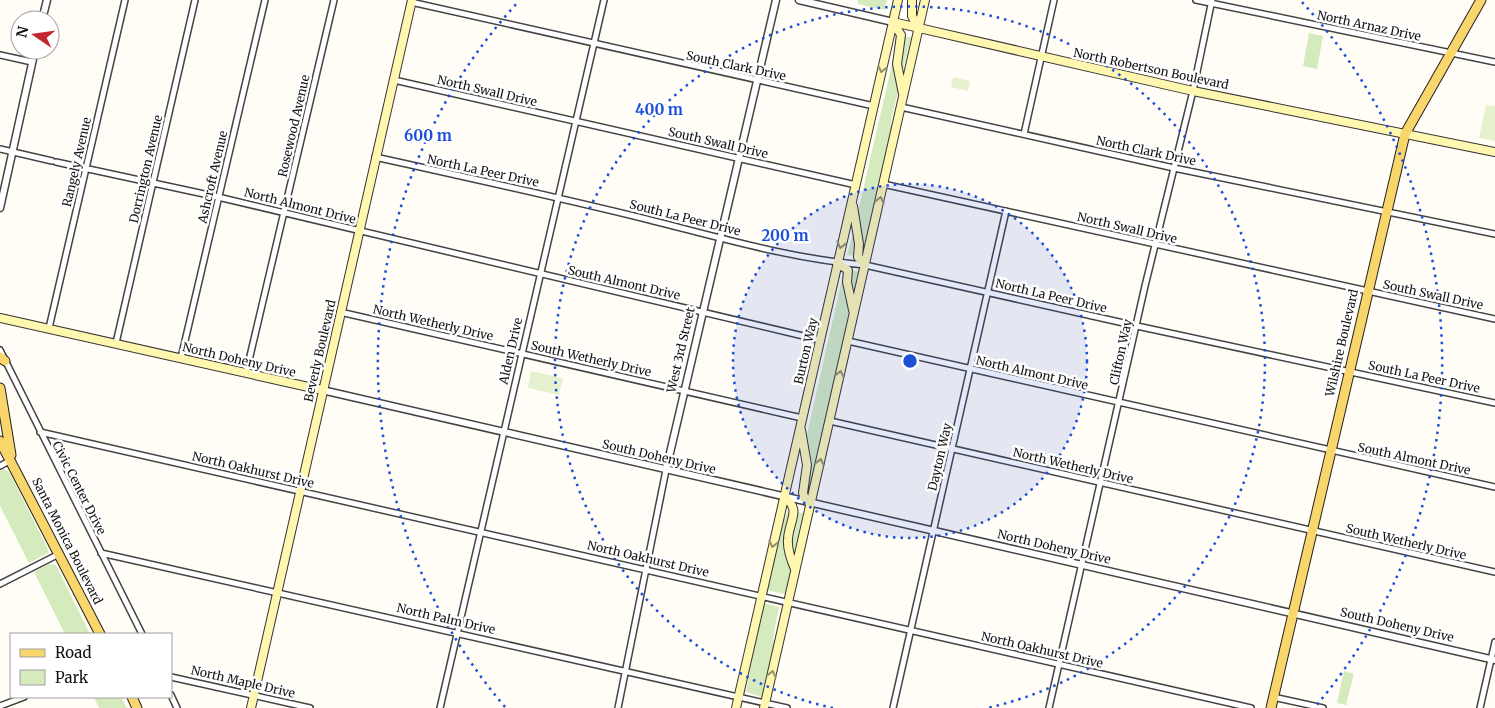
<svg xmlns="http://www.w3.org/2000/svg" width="1495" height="708" font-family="Merriweather,serif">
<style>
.green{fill:#d5ebbd}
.pitch{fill:#e6f2cf}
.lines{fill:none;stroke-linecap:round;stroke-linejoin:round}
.minor-casing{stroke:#444;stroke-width:8}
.tertiary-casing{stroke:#444;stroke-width:9}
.secondary-casing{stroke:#333;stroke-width:10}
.primary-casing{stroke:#222;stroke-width:11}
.minor{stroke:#fff;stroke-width:5}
.tertiary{stroke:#fff;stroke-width:6}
.secondary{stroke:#fff6b0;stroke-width:8}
.primary{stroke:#f9d66b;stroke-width:9}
.oneway{stroke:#948f68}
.ring{fill:none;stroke:#1d4ed8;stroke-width:2.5;stroke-dasharray:2.5 5}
.labels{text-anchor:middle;stroke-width:5;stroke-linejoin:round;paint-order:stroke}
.street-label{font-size:12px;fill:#111;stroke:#fff}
.centre{fill:#1d4ed8;stroke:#fff;stroke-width:2.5}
.ring-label{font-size:15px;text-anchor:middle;font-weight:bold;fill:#1d4ed8;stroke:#fff;stroke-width:5;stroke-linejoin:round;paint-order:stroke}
</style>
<rect width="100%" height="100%" fill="#fffdf5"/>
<path class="green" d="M858,0H887L884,10L858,4Z
M1309,33L1323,36L1317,69L1303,66Z
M904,37H911L901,78L900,66Z
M898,38V92L891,120L892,132L863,258H861L857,216Z
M853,233H855V256L847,255Z
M844,270L850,314L812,482L807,490L805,443Z
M851,270L860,272L854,297L850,288Z
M4,469L9,472L48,549V553L29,563L0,506V471Z
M790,510V576L785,594L766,590C770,572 778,522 790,510Z
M795,511L803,513L794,555H792L790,544Z
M49,564L56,565L90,634H65L34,572Z
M763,603L779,607L773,638L774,644L762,697L746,692Z
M1344,671L1354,674L1346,705L1337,703Z
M94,697H121L127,708H99Z"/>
<path class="pitch" d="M953,77L970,81L968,91L951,87Z
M1486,105L1495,106V141L1479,138Z
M531,371L563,378L559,395L528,388Z"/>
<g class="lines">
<defs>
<path id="minor" d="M1196,0L1495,62
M411,2L874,106
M0,55L32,62
M394,80L856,185
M901,107L1174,168L1495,234
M1024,134L1054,0
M0,149L52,161
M375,157C466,177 556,197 646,219C718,237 791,259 865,265L1137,326L1495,403
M56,162L218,197L820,340
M883,184L1495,319
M340,312L802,418
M49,328L125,0
M848,341L1495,487
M116,343L195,0
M0,350L142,634
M181,358L265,0
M246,373L334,0
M830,421L1495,572
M40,432L1251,708
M0,466L11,460
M101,553L787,708
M0,584L59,554
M171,677L310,708
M171,695L177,708
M1273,697L1323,708
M0,706L24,697
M440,708L604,0
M618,708L666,470
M893,708L1006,211
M1049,708L1145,286L1193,91L1212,0
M1480,708L1495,642"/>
<path id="tertiary" d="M799,0L893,22
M42,20L47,0
M0,208L35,50
M322,390L1495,660
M666,470L776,0"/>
<path id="secondary" d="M912,0V16L919,29
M893,22L1193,91L1495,152
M893,22L901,35L897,64L903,94
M853,206L859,244L858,257L865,265
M837,263L848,270L847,282L853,310
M0,318L322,390
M801,430L807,465L803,493L805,499L811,503
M784,497C802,509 789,521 788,539C787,550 791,560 795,569
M251,708L412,0
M736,708L898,0
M764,708L925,0"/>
<path id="primary" d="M0,357L5,361
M0,388L11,455
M0,441L100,634
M132,697L137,708
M1271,708L1405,134L1481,0"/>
</defs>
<use href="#minor" class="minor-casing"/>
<use href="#tertiary" class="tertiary-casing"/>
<use href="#secondary" class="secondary-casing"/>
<use href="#primary" class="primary-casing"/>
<use href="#minor" class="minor"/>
<use href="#tertiary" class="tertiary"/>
<use href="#secondary" class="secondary"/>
<use href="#primary" class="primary"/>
</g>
<defs><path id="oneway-chevron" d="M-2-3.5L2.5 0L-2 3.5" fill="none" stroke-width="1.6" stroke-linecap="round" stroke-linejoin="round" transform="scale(1.25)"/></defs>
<g class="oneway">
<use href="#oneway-chevron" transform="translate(882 69) rotate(103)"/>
<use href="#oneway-chevron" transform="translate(880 200) rotate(-77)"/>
<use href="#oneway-chevron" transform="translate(841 245) rotate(104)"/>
<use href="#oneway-chevron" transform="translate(840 374) rotate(-77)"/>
<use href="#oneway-chevron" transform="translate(820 462) rotate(-77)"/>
<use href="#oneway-chevron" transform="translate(773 544) rotate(103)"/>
<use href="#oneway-chevron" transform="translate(772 674) rotate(-77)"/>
</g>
<circle cx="910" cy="361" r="177" fill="#1d4ed8" fill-opacity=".12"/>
<g class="ring">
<circle cx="910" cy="361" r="177"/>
<path d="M833 708A355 355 0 1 1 987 708"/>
<path d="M505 707A532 532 0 0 1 518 2M1302 2A532 532 0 0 1 1315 707"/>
</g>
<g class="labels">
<g class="street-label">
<text transform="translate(1369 26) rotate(12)" y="4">North Arnaz Drive</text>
<text transform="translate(736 66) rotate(12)" y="4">South Clark Drive</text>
<text transform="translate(1151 69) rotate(12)" y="4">North Robertson Boulevard</text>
<text transform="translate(487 91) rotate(13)" y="4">North Swall Drive</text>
<text transform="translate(294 126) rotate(-77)" y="4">Rosewood Avenue</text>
<text transform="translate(718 143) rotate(13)" y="4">South Swall Drive</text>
<text transform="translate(1146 151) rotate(12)" y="4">North Clark Drive</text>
<text transform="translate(77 162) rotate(-77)" y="4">Rangely Avenue</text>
<text transform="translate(146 169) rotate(-77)" y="4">Dorrington Avenue</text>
<text transform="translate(483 171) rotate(12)" y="4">North La Peer Drive</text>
<text transform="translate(213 177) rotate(-77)" y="4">Ashcroft Avenue</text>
<text transform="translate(300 206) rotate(14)" y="4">North Almont Drive</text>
<text transform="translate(685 218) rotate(14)" y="4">South La Peer Drive</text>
<text transform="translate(1127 228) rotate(13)" y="4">North Swall Drive</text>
<text transform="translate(624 283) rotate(13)" y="4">South Almont Drive</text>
<text transform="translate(1433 295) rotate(12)" y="4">South Swall Drive</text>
<text transform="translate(1051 296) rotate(13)" y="4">North La Peer Drive</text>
<text transform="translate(433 323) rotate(13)" y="4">North Wetherly Drive</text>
<text transform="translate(1342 343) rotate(-77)" y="4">Wilshire Boulevard</text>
<text transform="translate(681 350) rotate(-77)" y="4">West 3rd Street</text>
<text transform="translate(320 351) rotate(-77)" y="4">Beverly Boulevard</text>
<text transform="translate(511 351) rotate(-77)" y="4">Alden Drive</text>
<text transform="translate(806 351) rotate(-77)" y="4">Burton Way</text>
<text transform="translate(1121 352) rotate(-78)" y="4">Clifton Way</text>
<text transform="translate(591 359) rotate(13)" y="4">South Wetherly Drive</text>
<text transform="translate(239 360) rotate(13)" y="4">North Doheny Drive</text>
<text transform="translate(1032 373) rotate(13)" y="4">North Almont Drive</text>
<text transform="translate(1424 377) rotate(12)" y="4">South La Peer Drive</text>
<text transform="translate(659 457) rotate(13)" y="4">South Doheny Drive</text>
<text transform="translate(940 457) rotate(-77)" y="4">Dayton Way</text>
<text transform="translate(1414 459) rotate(12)" y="4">South Almont Drive</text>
<text transform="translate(1073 466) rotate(13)" y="4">North Wetherly Drive</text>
<text transform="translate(253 470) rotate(13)" y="4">North Oakhurst Drive</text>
<text transform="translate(79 488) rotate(63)" y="4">Civic Center Drive</text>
<text transform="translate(67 541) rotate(63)" y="4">Santa Monica Boulevard</text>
<text transform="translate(1406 542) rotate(13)" y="4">South Wetherly Drive</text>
<text transform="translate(1054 547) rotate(13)" y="4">North Doheny Drive</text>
<text transform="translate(648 559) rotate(13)" y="4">North Oakhurst Drive</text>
<text transform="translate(446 619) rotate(13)" y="4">North Palm Drive</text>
<text transform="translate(1397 625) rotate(13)" y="4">South Doheny Drive</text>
<text transform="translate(1042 650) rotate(13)" y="4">North Oakhurst Drive</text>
<text transform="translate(243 682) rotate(13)" y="4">North Maple Drive</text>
</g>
</g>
<circle cx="910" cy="361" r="8" class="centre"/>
<g class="ring-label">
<text x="659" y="115">400 m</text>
<text x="428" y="141">600 m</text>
<text x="785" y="241">200 m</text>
</g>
<rect x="10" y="633" width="162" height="65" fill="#ffffff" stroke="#a0a0a0"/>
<rect x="20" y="649" width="25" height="8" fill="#f9d66b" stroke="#a0a0a0"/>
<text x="55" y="658" font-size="15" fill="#111111">Road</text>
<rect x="20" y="670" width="25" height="15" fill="#d5ebbd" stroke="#a0a0a0"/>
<text x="55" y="683" font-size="15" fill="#111111">Park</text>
<g transform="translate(35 35) rotate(283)"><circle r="24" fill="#ffffff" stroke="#a0a0a0"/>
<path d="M0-4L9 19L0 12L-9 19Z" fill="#c4262e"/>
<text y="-8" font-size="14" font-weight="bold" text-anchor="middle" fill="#111111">N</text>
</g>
</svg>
